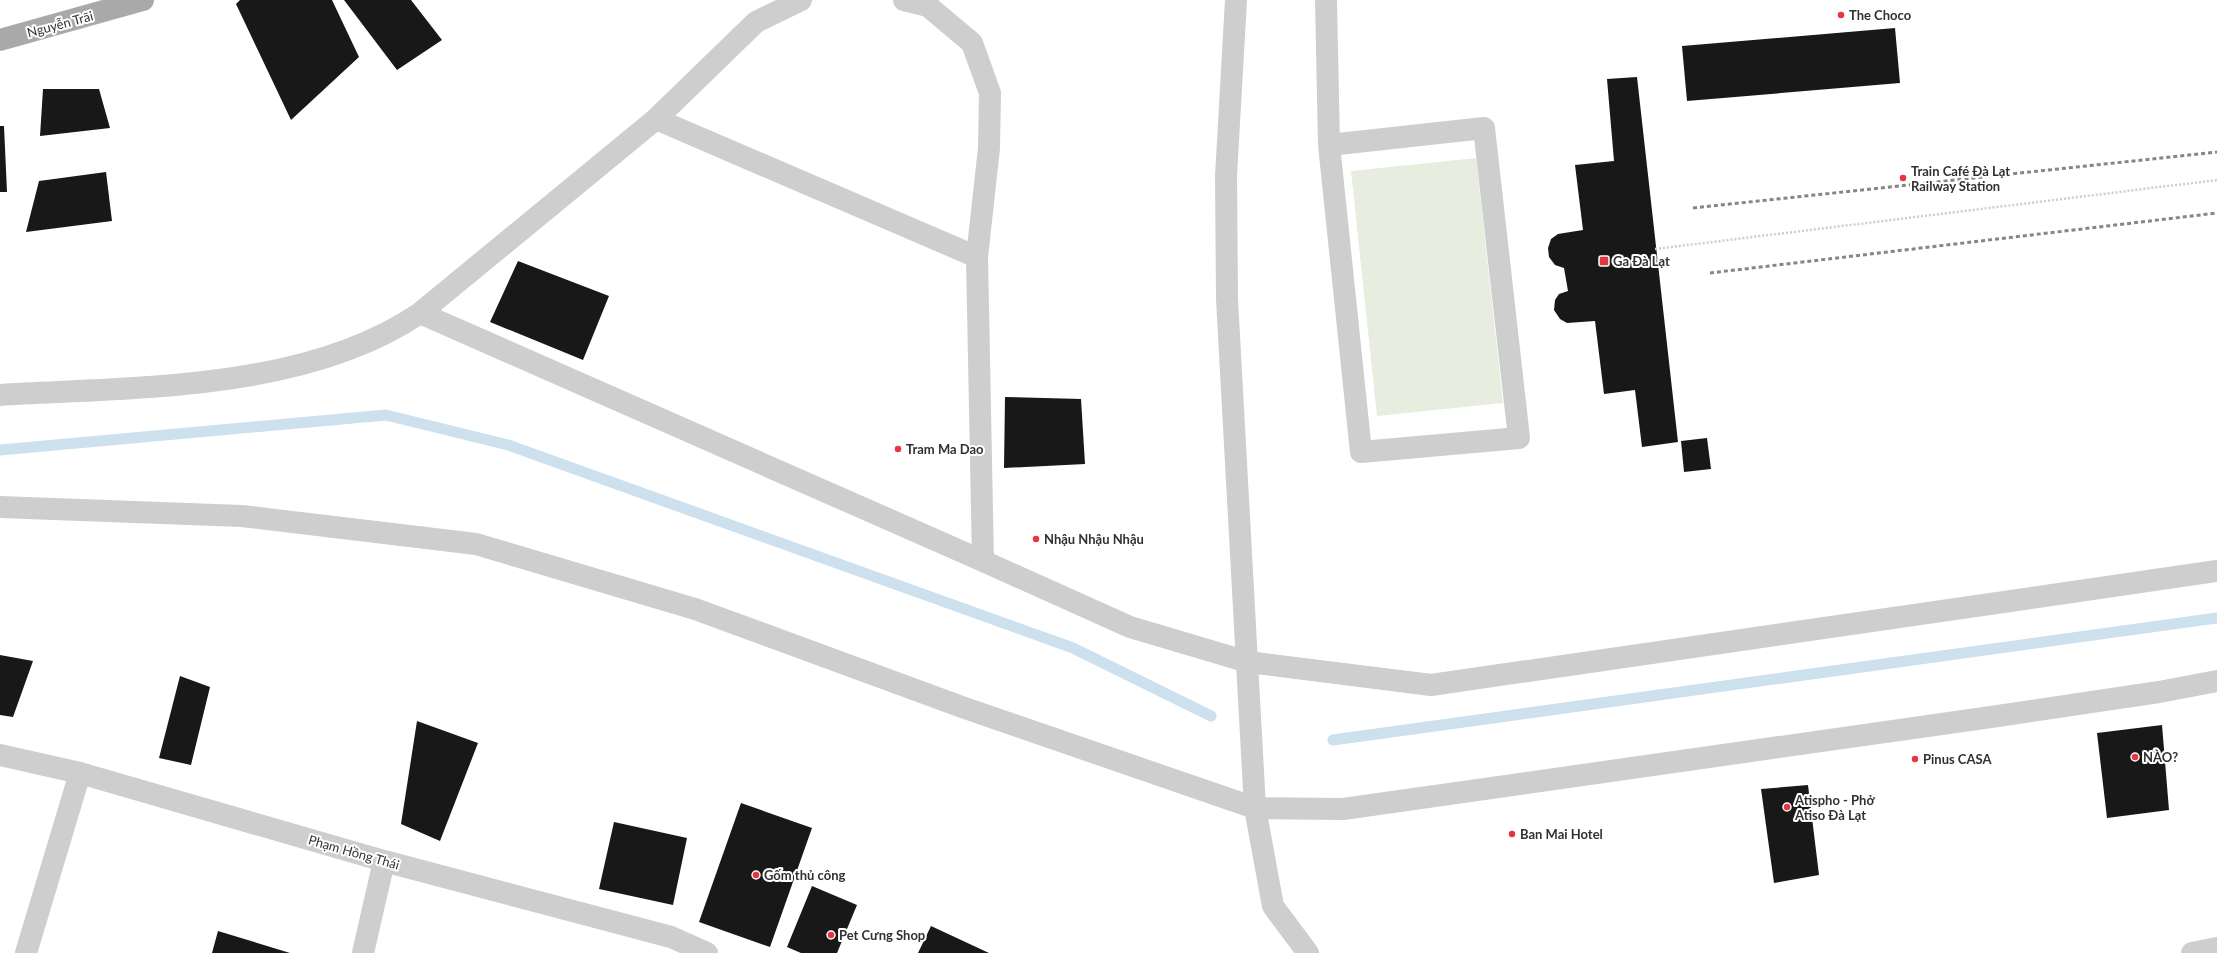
<svg xmlns="http://www.w3.org/2000/svg" width="2217" height="953" font-family="Lato,sans-serif">
<style>
.green{fill:#e7eee0}
.lines{fill:none;stroke-linecap:round;stroke-linejoin:round}
.stream{stroke:#cce0ed;stroke-width:11}
.building{fill:#181818}
.path{stroke:#cecece;stroke-width:2.5;stroke-dasharray:2 2;stroke-linecap:butt}
.minor{stroke:#cecece;stroke-width:22}
.major{stroke:#a9a9a9;stroke-width:22}
.rail{stroke:#868686;stroke-width:3;stroke-dasharray:4 3;stroke-linecap:butt}
.poi-dot{fill:#e43743;stroke:#fff;stroke-width:1.5}
.labels{text-anchor:middle;stroke-width:4;stroke-linejoin:round;paint-order:stroke}
.poi-label{font-size:13px;font-weight:bold;fill:#313131;stroke:#fff;text-anchor:start}
.street-label{font-size:13px;fill:#313131;stroke:#fff}
</style>
<rect width="100%" height="100%" fill="#fff"/>
<path class="green" d="M1476,158L1503,403L1377,416L1351,171Z"/>
<g class="lines">
<path class="stream" d="M0,450L386,415L508,445L1073,648L1211,716
M1333,740L2217,618"/>
</g>
<path class="building" d="M240,0H332L359,57L291,120L236,4Z
M344,0H411L442,40L397,70Z
M1895,28L1900,83L1687,101L1682,46Z
M1637,77L1678,442L1642,447L1635,390L1604,394L1595,321L1567,323L1560,319L1554,310L1555,300L1559,294L1568,291L1564,268L1555,265L1549,257L1548,248L1551,239L1558,234L1583,230L1575,165L1614,161L1607,79Z
M43,89H99L110,128L40,136Z
M0,126H4L7,192H0Z
M106,172L112,221L26,232L39,181Z
M518,261L609,296L583,360L490,322Z
M1005,397L1081,399L1085,464L1004,468Z
M1707,438L1711,469L1684,472L1681,441Z
M0,655L33,661L13,717L0,715Z
M180,676L210,687L191,765L159,758Z
M417,721L478,743L440,841L401,824Z
M2162,725L2169,810L2107,818L2097,733Z
M1808,785L1819,875L1774,883L1761,789Z
M741,803L812,828L770,947L699,922Z
M614,822L687,838L673,905L599,889Z
M812,886L857,905L837,953H801L787,947Z
M931,926L989,953H918Z
M218,931L290,953H212Z"/>
<g class="lines">
<path class="path" d="M1655,249L2217,180"/>
<path class="minor" d="M904,0L928,6L972,43L990,93L989,148L977,257
M1236,0L1226,176L1227,299L1255,808L1273,906L1308,953
M1326,0L1329,145L1361,452L1519,438L1484,128L1329,145
M656,119L756,22L801,0
M420,313L656,119L977,257L983,561
M0,395C134,387 306,391 420,313L983,561L1130,627L1248,662L1431,685L2217,571
M0,507L242,516L476,544L695,609L962,707L1255,808L1343,809L1991,717L2159,692L2217,681
M0,755L80,773L384,861L671,937L707,953
M26,953L80,773
M363,953L384,861
M2192,953L2217,948"/>
<path class="major" d="M0,40L143,0"/>
<path class="rail" d="M1693,208L2217,152
M1710,273L2217,213"/>
</g>
<g class="poi-dot">
<circle cx="1841" cy="15" r="4"/>
<circle cx="1903" cy="178" r="4"/>
<rect x="1599" y="256" width="10" height="10" rx="2"/>
<circle cx="898" cy="449" r="4"/>
<circle cx="1036" cy="539" r="4"/>
<circle cx="2135" cy="757" r="4"/>
<circle cx="1915" cy="759" r="4"/>
<circle cx="1787" cy="807" r="4"/>
<circle cx="1512" cy="834" r="4"/>
<circle cx="756" cy="875" r="4"/>
<circle cx="831" cy="935" r="4"/>
</g>
<g class="labels">
<g class="poi-label">
<text x="1849" y="20">The Choco</text>
<text x="1911" y="176">Train Café Đà Lạt<tspan x="1911" dy="15">Railway Station</tspan></text>
<text x="1613" y="266">Ga Đà Lạt</text>
<text x="906" y="454">Tram Ma Dao</text>
<text x="1044" y="544">Nhậu Nhậu Nhậu</text>
<text x="2143" y="762">NÀO?</text>
<text x="1923" y="764">Pinus CASA</text>
<text x="1795" y="805">Atispho - Phở<tspan x="1795" dy="15">Atiso Đà Lạt</tspan></text>
<text x="1520" y="839">Ban Mai Hotel</text>
<text x="764" y="880">Gốm thủ công</text>
<text x="839" y="940">Pet Cưng Shop</text>
</g>
<g class="street-label">
<text transform="translate(60 24) rotate(-15)" y="5">Nguyễn Trãi</text>
<text transform="translate(354 852) rotate(16)" y="5">Phạm Hồng Thái</text>
</g>
</g>
</svg>
